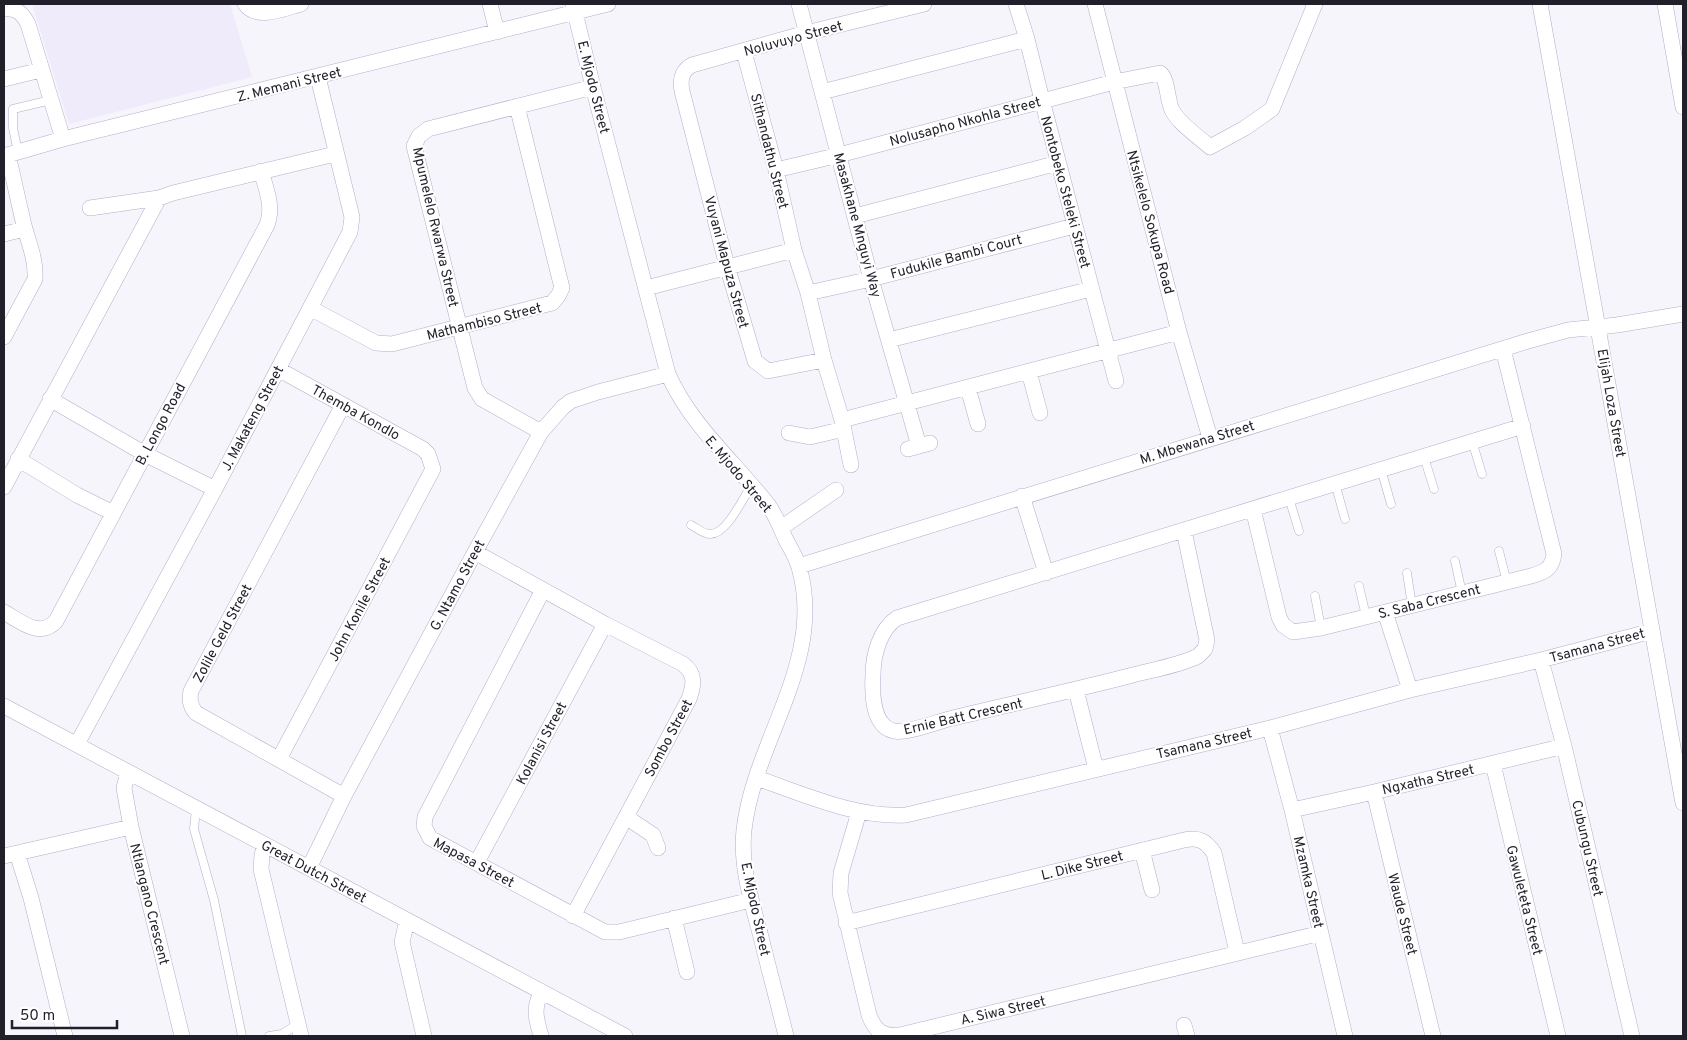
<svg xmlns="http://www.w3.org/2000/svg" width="1687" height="1040" font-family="Overpass,sans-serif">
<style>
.built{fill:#efebfb}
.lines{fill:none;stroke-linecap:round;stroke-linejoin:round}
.lane-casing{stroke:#b4adca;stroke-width:9}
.street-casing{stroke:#b4adca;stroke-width:16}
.lane{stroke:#fff;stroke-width:8}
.street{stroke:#fff;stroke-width:15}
.labels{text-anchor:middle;stroke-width:4;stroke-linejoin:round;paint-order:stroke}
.street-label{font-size:14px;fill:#211f2a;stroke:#fff}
</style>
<rect width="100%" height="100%" fill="#f6f5fb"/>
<path class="built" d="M32,4H230L252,77L69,124Z"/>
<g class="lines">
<defs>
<path id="lane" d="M18,152L13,128V109L51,100
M1472,441L1482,474
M1424,457L1434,489
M1381,469L1391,504
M1335,483L1345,519
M1289,498L1299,531
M691,525C697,528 702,533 709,534C726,536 743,498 751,486
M1499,551L1507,582
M1455,561L1462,593
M1407,573L1412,606
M1359,586L1366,616
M1315,596L1321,628
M196,809L194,829L214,900L242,1036
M269,1036L282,1034L298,1024"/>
<path id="street" d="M245,4C257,21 285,8 301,4
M490,4L497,32
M573,4L593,87L668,374C691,426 735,462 769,506C776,516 781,529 786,540C791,549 796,557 799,567C826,661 754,740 744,830C740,866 752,903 761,937C769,970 778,1003 786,1036
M799,4L871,279L919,446
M1016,4L1027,39L1042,100L1116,381
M1095,4L1179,332L1210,438
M1540,4L1683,803
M1665,4L1683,107
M4,9C16,7 23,14 28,24L63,139
M744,52L776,170L794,250L808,293L824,360L842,420L851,465
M4,79L41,70
M822,92L1027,39
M4,156L63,139L608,4
M776,170L839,155L1114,82L1160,73C1168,79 1167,100 1172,110C1178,123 1199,137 1210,147L1245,128L1272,109L1315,4
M90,208L159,198L173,193L335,154
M855,216L1058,163
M4,234L25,229
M646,288L794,250
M808,293L871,279L1074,226
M310,308L376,343L392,344L552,303L558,296L562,288L517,106
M4,337L35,279C36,261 30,246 25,229C19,205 14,180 8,155
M889,340L1091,289
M824,360L768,371L755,361L727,266L682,91C680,80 681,71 692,65L806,33L924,4
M278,369L423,449L428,454L433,469L279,759
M1029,372L1040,413
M968,388L978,424
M50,399L145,454L215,489
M343,405L191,691C189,699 190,706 196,713L344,796
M842,420L1179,332
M541,432L482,399L475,388L414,146L419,136L428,129L593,87
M789,433L810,437L844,429
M908,449L930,443
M18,459L77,495L113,513
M4,487L159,198
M1022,496L1046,573
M1253,509L1279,617L1283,625L1293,632L1321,628L1531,576C1545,572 1552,569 1554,554L1503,349
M781,528L836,490
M1184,531L1207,640L1205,649L1198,656C1178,666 1151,670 1129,676C1071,691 1011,704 953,718C939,721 906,734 894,731C872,726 872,692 873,675C873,655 880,629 897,618L1523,426
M475,552L605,624L683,664C696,674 694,685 689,699L573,916
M799,566L1528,341L1568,330L1617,325L1683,314
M543,590L425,817L424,826L430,838L605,932H619L751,900
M4,612C20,621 40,639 56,621L267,225C274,207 266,189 261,171
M1385,612L1410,690
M1541,660L1564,746L1632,1036
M1076,690L1096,769
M4,706L625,1036
M1270,728L1292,810L1345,1036
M77,744L215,489L350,232L352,217L318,77
M1493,764L1558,1036
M128,772L124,788L131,827L182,1036
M756,778C804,794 855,818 906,815L1270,728L1410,690L1541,660L1652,631
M1374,792L1433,1036
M1292,810L1374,792L1564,746
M859,812L841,873L840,893L869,1015C875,1031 883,1037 900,1035L1321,933
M626,817L653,835L658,848
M265,845L262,855L261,869L301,1036
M1142,850L1152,890
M17,853L31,898L65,1036
M4,856L131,827
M477,862L605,624
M309,868L344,796L475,552L541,432L563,407L571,401L598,392L668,374
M674,918L687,972
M407,920L402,942L424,1036
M846,923L1184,840C1199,837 1206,841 1214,853L1237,952
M1184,1025L1187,1036
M541,1036C536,1018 533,1010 541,992"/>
</defs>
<use href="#lane" class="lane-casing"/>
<use href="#street" class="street-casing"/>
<use href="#lane" class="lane"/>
<use href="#street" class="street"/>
</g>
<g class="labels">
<g class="street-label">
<text transform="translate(793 38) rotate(-15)" y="5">Noluvuyo Street</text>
<text transform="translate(289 84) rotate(-14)" y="5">Z. Memani Street</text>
<text transform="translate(594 87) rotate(76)" y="5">E. Mjodo Street</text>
<text transform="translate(965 121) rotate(-15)" y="5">Nolusapho Nkohla Street</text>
<text transform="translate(770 151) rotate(76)" y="5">Sithandathu Street</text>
<text transform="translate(1066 192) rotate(75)" y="5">Nontobeko Steleki Street</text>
<text transform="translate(1151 222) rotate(75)" y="5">Ntsikelelo Sokupa Road</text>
<text transform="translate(858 225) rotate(75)" y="5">Masakhane Mnguyi Way</text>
<text transform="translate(436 227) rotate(77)" y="5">Mpumelelo Rwarwa Street</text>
<text transform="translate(956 256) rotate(-15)" y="5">Fudukile Bambi Court</text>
<text transform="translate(727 262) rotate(75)" y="5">Vuyani Mapuza Street</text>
<text transform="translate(484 321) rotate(-14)" y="5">Mathambiso Street</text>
<text transform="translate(1612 403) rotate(80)" y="5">Elijah Loza Street</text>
<text transform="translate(356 412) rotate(29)" y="5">Themba Kondlo</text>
<text transform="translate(252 418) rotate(-62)" y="5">J. Makateng Street</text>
<text transform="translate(160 424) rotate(-62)" y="5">B. Longo Road</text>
<text transform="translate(1197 442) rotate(-17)" y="5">M. Mbewana Street</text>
<text transform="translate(739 474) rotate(50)" y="5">E. Mjodo Street</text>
<text transform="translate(457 585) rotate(-62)" y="5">G. Ntamo Street</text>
<text transform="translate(1429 601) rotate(-14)" y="5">S. Saba Crescent</text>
<text transform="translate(359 609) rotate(-62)" y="5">John Konile Street</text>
<text transform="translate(222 633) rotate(-62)" y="5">Zolile Geld Street</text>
<text transform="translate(1597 645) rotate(-15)" y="5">Tsamana Street</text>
<text transform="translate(963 716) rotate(-13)" y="5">Ernie Batt Crescent</text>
<text transform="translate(668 738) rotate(-62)" y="5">Sombo Street</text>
<text transform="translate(541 743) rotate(-62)" y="5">Kolanisi Street</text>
<text transform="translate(1204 743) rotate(-13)" y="5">Tsamana Street</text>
<text transform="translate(1428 779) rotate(-13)" y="5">Ngxatha Street</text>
<text transform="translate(1588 848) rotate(77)" y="5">Cubungu Street</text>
<text transform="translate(474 862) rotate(28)" y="5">Mapasa Street</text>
<text transform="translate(1082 865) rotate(-14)" y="5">L. Dike Street</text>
<text transform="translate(314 871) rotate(28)" y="5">Great Dutch Street</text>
<text transform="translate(1309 882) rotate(77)" y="5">Mzamka Street</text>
<text transform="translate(1525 900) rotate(76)" y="5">Gawuleteta Street</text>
<text transform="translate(150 904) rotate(76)" y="5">Ntlangano Crescent</text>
<text transform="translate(756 909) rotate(78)" y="5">E. Mjodo Street</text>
<text transform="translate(1403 914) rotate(76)" y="5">Waude Street</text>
<text transform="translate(1003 1010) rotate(-13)" y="5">A. Siwa Street</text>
</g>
</g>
<rect width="1687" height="1040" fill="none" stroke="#211f2a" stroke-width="10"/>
<path d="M12 1020v8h105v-8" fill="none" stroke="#211f2a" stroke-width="2.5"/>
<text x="20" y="1020" font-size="15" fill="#211f2a" stroke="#ffffff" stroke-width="4" paint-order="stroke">50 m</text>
</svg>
